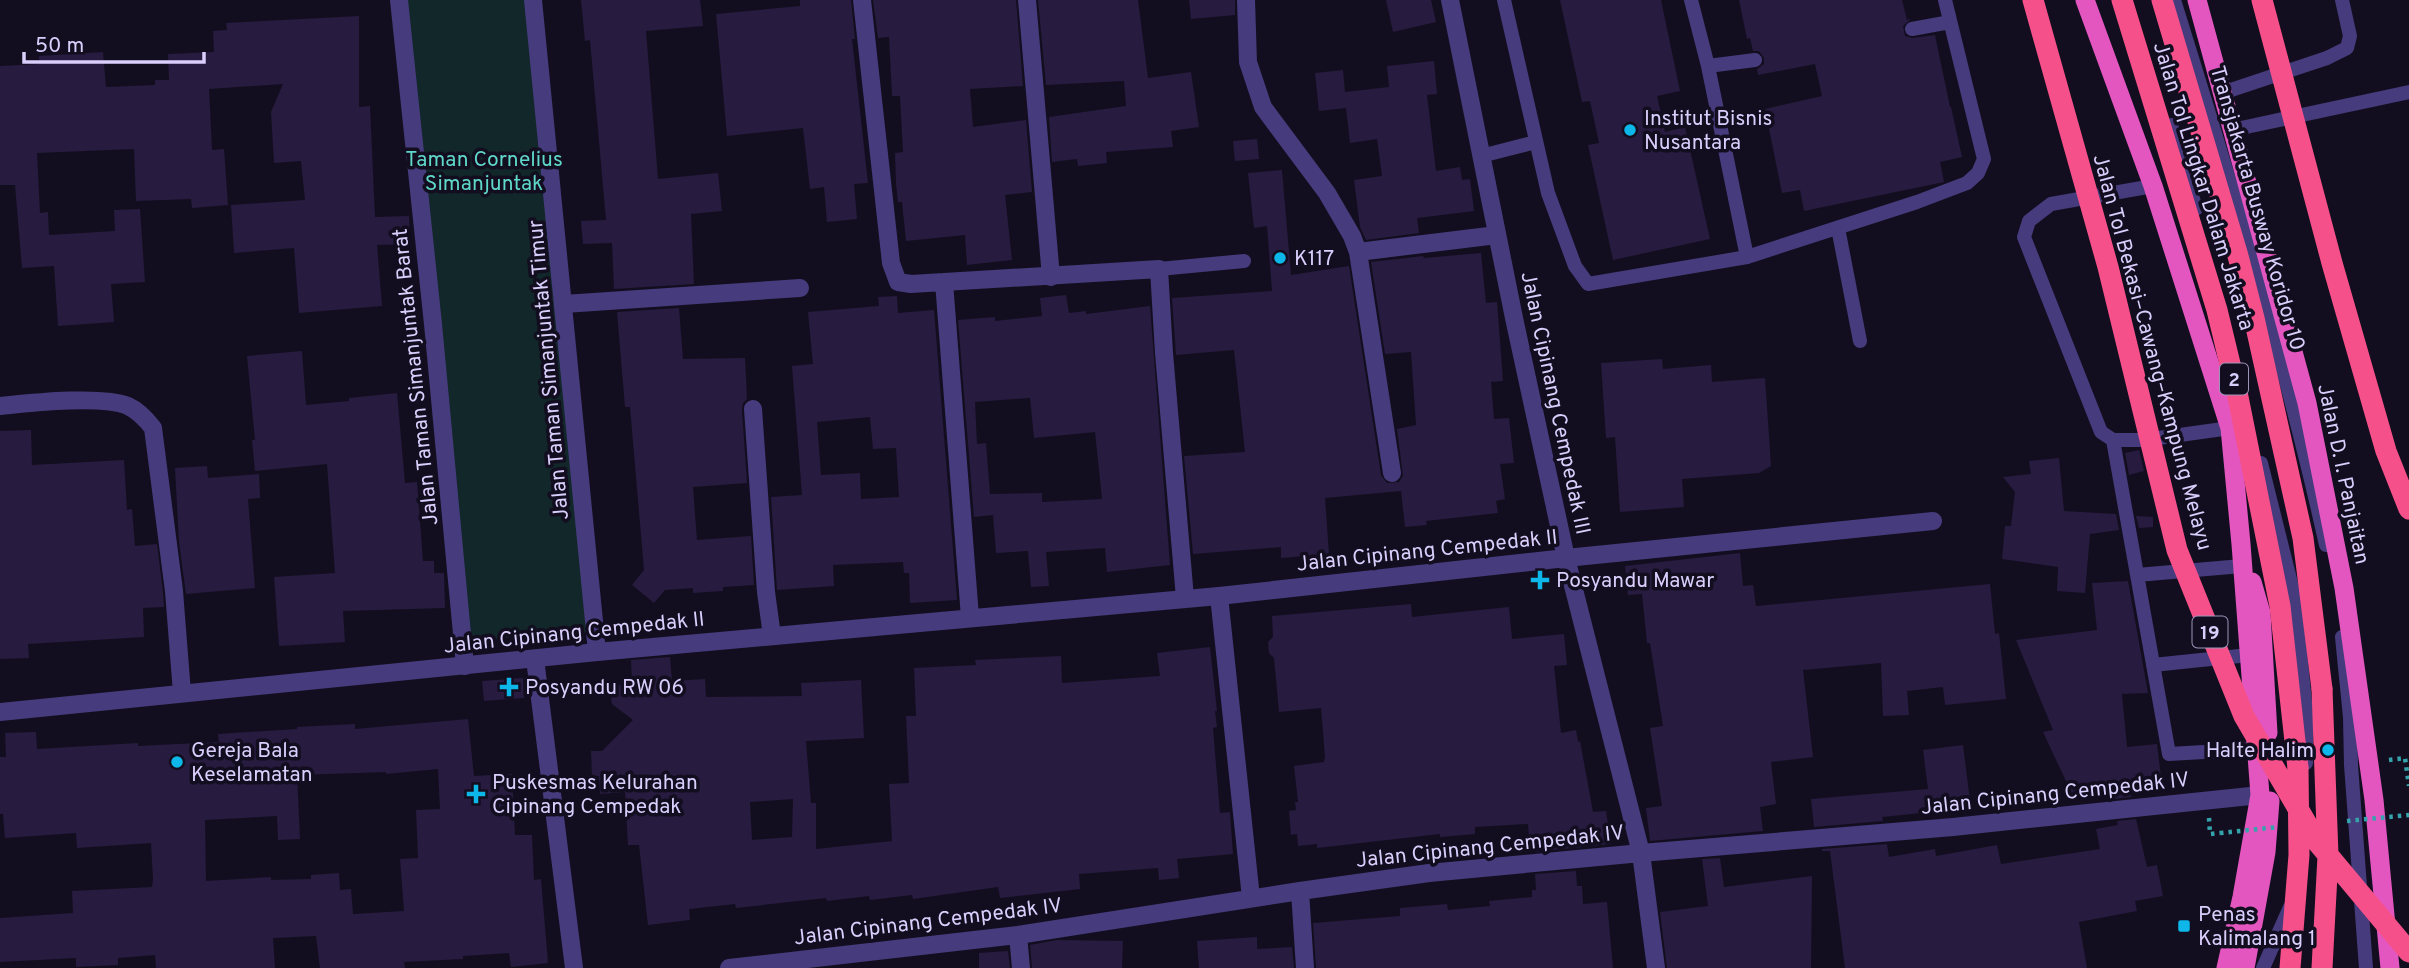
<svg xmlns="http://www.w3.org/2000/svg" width="2409" height="968" font-family="Overpass,sans-serif">
<style>
.green{fill:#112729}
.building{fill:#271b3f;fill-rule:evenodd}
.lines{fill:none;stroke-linecap:round;stroke-linejoin:round}
.path{stroke:#34a3ab;stroke-width:4.5;stroke-dasharray:3.5 5;stroke-linecap:butt}
.service{stroke:#463b7c;stroke-width:14}
.minor{stroke:#463b7c;stroke-width:18}
.tertiary{stroke:#463b7c;stroke-width:18}
.trunk{stroke:#e356c0;stroke-width:19}
.motorway{stroke:#f6508a;stroke-width:21}
.path-bridge{stroke:#34a3ab;stroke-width:4.5;stroke-dasharray:3.5 5;stroke-linecap:butt}
.motorway-bridge{stroke:#f6508a;stroke-width:21}
.poi-dot{fill:#0db7ea;stroke:#130e1f;stroke-width:2.5}
.labels{text-anchor:middle;stroke-width:7;stroke-linejoin:round;paint-order:stroke}
.shield{fill:#130e1f;stroke:#9e94ba;stroke-width:2}
.shield-label{font-size:19px;font-weight:bold;fill:#dacefc}
.poi-label{font-size:21px;fill:#dacefc;stroke:#130e1f;text-anchor:start}
.park-label{font-size:21px;fill:#5fd8c9;stroke:#130e1f}
.street-label{font-size:21px;fill:#dacefc;stroke:#130e1f}
</style>
<rect width="100%" height="100%" fill="#130e1f"/>
<path class="green" d="M405,0H529L589,632L466,641Z"/>
<path class="building" d="M581,0H700L703,26L646,31L658,179L718,173L722,211L691,214L694,284L614,289L612,243L583,244L581,221L606,220L590,40L585,41Z
M800,0H851L855,39H852L868,183L854,184L857,219L827,222L824,187L810,189L803,128L727,136L716,14L800,6Z
M873,0H1016L1023,86L970,89L973,127L1026,120L1032,192L1005,195L1012,260L967,265L965,235L906,241L902,202H898L896,184L895,153L903,152L900,96H892L889,37L878,38Z
M1038,0H1138L1148,78L1191,72L1199,127L1171,131L1173,147L1106,152L1107,163L1078,166L1077,159L1052,162L1049,117L1126,106L1124,81L1046,85Z
M1189,0H1235V15L1191,19Z
M1386,0H1431L1436,22L1393,32Z
M1560,0H1661L1680,91L1657,96L1665,132L1685,127L1710,239L1613,260L1588,145L1599,143L1590,101L1582,102Z
M1739,0H1902L1907,20L1910,19V20L1903,26L1905,36L1913,38L1935,35L1950,107H1951L1962,157L1940,162L1944,182L1804,211L1800,190L1782,193L1765,109L1822,96L1815,64L1758,75L1757,69L1764,64V58L1759,51H1753L1750,38L1747,39Z
M359,16V107L370,106L375,217L409,216L410,244L377,245L382,306L299,313L294,248L234,253L231,205L305,200L301,161L274,163L271,112L283,84L209,89L212,150L224,149L228,205L192,208L191,199L136,201L134,149L37,153L40,213L48,212L49,235L115,231L114,210L140,209L145,282L111,284L114,322L58,326L54,266L22,268L15,185H0V66L39,64V56L103,52L106,87L155,85V80H169L168,54L214,52L213,31L227,30L226,23Z
M1434,61L1437,94L1427,95L1436,171L1460,167L1462,180L1470,179L1474,211L1417,218L1419,233L1366,240L1360,227L1354,180L1382,176L1377,139L1350,143L1346,108L1319,111L1315,73L1343,70L1345,92L1389,87L1387,66Z
M1257,139L1259,159L1235,161L1233,141Z
M1282,170L1291,275L1349,266L1381,475L1387,483L1399,482L1403,476L1397,429L1416,425L1411,352L1385,354L1371,262L1423,256L1424,258L1481,253L1486,303L1497,302L1503,381L1491,382L1494,419L1509,418L1514,463L1500,464L1505,499L1496,501L1498,513L1426,521L1427,525L1405,527L1401,491L1325,498L1329,554L1281,558V547L1193,554L1184,456L1245,452L1234,350L1176,355L1172,298L1272,291L1267,226L1254,228L1248,173Z
M1066,295L1069,313L1086,311V314L1150,306L1170,565L1107,572L1105,548L1046,552L1049,586L1031,587L1028,551L996,553L993,515L974,517L958,320L995,317V321L1042,316L1040,298ZM1030,398L1034,438L1095,432L1102,499L1042,502V493L990,494L986,443L977,444L975,402Z
M897,296L898,313L934,310L957,600L910,603L909,573H904L903,562L833,565L834,586L777,590L771,497L802,495L792,366L813,364L808,312L879,306L878,297ZM870,417L873,449L896,448L899,497L861,499L860,473L821,475L817,422Z
M679,308L683,359L745,358L747,399L743,403L742,410L747,483L693,487L697,540L751,536L754,585L723,587V591L693,593V588L665,590L654,603L632,585L644,570L630,407H625L617,312Z
M302,351L306,405L349,401V398L397,393L405,483L417,482L423,561H434V573H444L445,608L343,611L345,642L279,646L274,577L335,573L327,464L255,471L252,440H255L247,356Z
M1662,359L1663,369L1711,365L1712,382L1765,378L1771,466L1759,473L1682,479L1684,507L1620,512L1615,437L1606,438L1601,363Z
M31,430L32,465L124,460L127,510L132,509L135,546L157,544L163,592L164,607L143,608L144,637L28,644L29,658L0,659V431Z
M2139,450L2144,471L2129,475L2125,453Z
M2059,458L2064,511L2116,514L2119,530L2090,534L2085,593L2057,591L2058,567L2002,559L2005,526H2011L2015,492L2003,477L2031,474L2029,461Z
M207,466L208,478L259,474L260,498L248,499L255,588L186,594L179,542L175,468Z
M2136,516L2153,517V527L2139,528Z
M1740,553L1743,586L1753,585L1756,606L1990,584L1995,634L1999,633L2006,699L1945,705L1943,687L1907,691L1909,715L1883,716L1881,663L1803,670L1813,757L1771,762L1776,804L1760,807L1763,831L1650,841L1646,808L1662,806L1650,728L1663,726L1650,643H1647L1642,594L1628,595L1625,566Z
M2128,581L2148,693L2122,694L2127,747L2157,744L2162,785L2129,788L2131,797L2112,799L2110,788L2072,794L2043,732L2053,730L2016,640L2097,630L2092,583Z
M1411,604L1412,617L1509,607L1512,639L1564,634L1567,665L1554,666L1561,733L1576,730L1578,742L1580,741L1593,812L1606,811L1611,844L1533,852L1530,850L1528,824L1475,827V834L1440,837V834L1317,848V844L1298,846L1297,834L1291,835L1289,811L1296,810L1295,802H1298L1294,766L1324,762L1325,757L1321,708L1279,712L1274,658L1269,653L1268,642L1273,637L1272,616Z
M1210,647L1217,711H1215L1217,727L1213,728L1220,813L1230,812L1233,854L1177,859L1179,878L1159,880L1158,868L1079,874L1080,889L1000,898L998,887L913,899L912,895L870,900L869,896L827,901L826,898L736,908L735,904L689,909L690,920L648,925L639,845H628L625,792L600,794L599,776H592L591,751H602L633,720L612,704L609,686L632,684L631,660L670,657L672,681L705,679L706,697L802,696L801,683L861,680L864,738L806,741L811,803H816V849L892,841L889,784L909,783L906,716H916L914,668L976,665L975,660L1061,656L1062,683L1160,676L1157,653ZM793,799L792,837L752,840L750,802Z
M523,678L524,698L484,701L482,681Z
M468,719L474,776L512,774L515,835H532L534,880L541,879L548,963L511,967L509,953L463,956V959L404,962L405,968H320L316,936L273,938L275,968H156L155,955L118,958V965L76,967V958L0,962V918L73,913L72,891L152,887L153,879L151,843L77,848L76,833L5,838L3,814H0V757H6L5,733L36,732L37,749L138,743V746L219,742L218,734L297,729V727L355,724V729ZM438,769L440,809L416,810L418,858L400,859L404,911L353,914L351,889L340,890L339,873L311,875V879L271,880V877L206,881L205,820L277,816L278,840L300,839L297,775L386,772V774Z
M1963,745L1970,801L1931,805V812L1882,817L1883,821L1814,827L1811,799L1928,789L1923,750Z
M2136,819L2147,867L2157,865L2163,896L2135,901L2137,911L2079,922L2087,968H1845L1830,851H1822V849L1887,844L1889,857L1935,849L1936,856L1997,845L2001,864L2100,849L2096,829L2118,825L2117,821Z
M1720,858L1724,887L1812,876L1811,968H1667L1660,912L1708,906L1702,859Z
M1576,871L1577,886H1582L1583,904L1607,902L1613,968H1316L1313,923L1400,916V908L1447,904L1448,910L1490,906L1489,901L1532,897V890H1536L1535,874Z
M1257,937V949L1292,947L1294,968H1199L1197,941Z
M1057,940L1123,941L1122,968H1032L1030,945Z
M1008,951L1010,968H979V953Z"/>
<g class="lines">
<path class="path" d="M2389,760L2405,758L2409,786
M2209,818L2210,834L2220,833"/>
<path class="service" d="M1504,0L1548,193L1575,266L1588,284L1747,257L1917,202L1967,183L1978,173L1984,159L1945,0
M1691,0L1708,66L1747,257
M2174,0C2230,180 2285,360 2326,545
M1912,29L1950,22
M1708,66L1755,60
M2222,93L2327,58L2347,48L2350,36L2342,0
M2171,125L2196,209
M2232,130L2409,92
M1481,156L1536,142
M2153,186L2051,204L2029,221L2024,237L2101,432L2113,440H2144L2230,428
M1838,228L1860,341
M1159,269L1244,261
M2113,440L2169,754L2256,749
M2261,463L2295,599L2306,713V763
M2137,575L2242,566
M2342,637L2350,717L2351,765L2366,968
M2153,665L2249,655
M2263,968L2290,907"/>
<path class="minor" d="M399,0L433,324L465,666
M533,0L597,652
M862,0L891,263L898,282L911,284L1159,269L1164,353L1185,598
M1027,0L1051,277
M1246,0L1248,62L1263,107L1327,193L1352,236L1358,252L1392,473
M1358,252L1497,235
M944,282L970,617
M564,304L800,288
M0,406C30,403 102,395 128,406C139,411 146,419 153,428L174,591L182,693
M753,409L766,592L772,636
M1566,558L1933,521
M1219,596L1251,898
M535,659L574,968
M1300,891L1305,968
M1018,935L1021,968
M729,968L1018,935L1300,891L1429,873L1641,853L1656,968"/>
<path class="tertiary" d="M1450,0L1514,318L1566,558L1641,853L1953,827L2260,795
M0,712L597,652L1219,596L1566,558"/>
<path class="trunk" d="M2085,0L2153,186L2230,428L2241,544L2260,795L2242,897L2226,968
M2197,0L2307,403L2344,588L2374,800L2390,968
M2252,582L2261,613L2268,733
M2245,968L2266,852L2270,801"/>
<path class="motorway" d="M2122,0L2217,310L2238,397L2280,606L2298,768
M2162,0L2238,256L2254,318L2303,538L2322,689"/>
<path class="path-bridge" d="M2347,821L2409,815
M2220,833L2279,827"/>
<path class="motorway-bridge" d="M2033,0L2108,267L2177,550L2244,716L2318,843L2409,952
M2262,0L2332,263L2386,451L2409,509
M2322,689L2328,856L2322,968
M2290,968L2299,855L2298,768"/>
</g>
<g class="poi-dot">
<circle cx="1630" cy="130" r="7"/>
<circle cx="1280" cy="258" r="7"/>
<path d="M1536.5 569.5h7v7h7v7h-7v7h-7v-7h-7v-7h7z"/>
<path d="M505.5 676.5h7v7h7v7h-7v7h-7v-7h-7v-7h7z"/>
<circle cx="2328" cy="750" r="7"/>
<circle cx="177" cy="762" r="7"/>
<path d="M472.5 783.5h7v7h7v7h-7v7h-7v-7h-7v-7h7z"/>
<rect x="2177" y="919" width="14" height="14" rx="3.5"/>
</g>
<g class="labels">
<g class="shield">
<rect x="2220" y="363.5" width="28" height="31" rx="5"/>
<rect x="2192.5" y="616.5" width="35" height="31" rx="5"/>
</g>
<g class="shield-label">
<text x="2234" y="386">2</text>
<text x="2210" y="639">19</text>
</g>
<g class="poi-label">
<text x="1644" y="125">Institut Bisnis<tspan x="1644" dy="24">Nusantara</tspan></text>
<text x="1294" y="265">K117</text>
<text x="1556" y="587">Posyandu Mawar</text>
<text x="525" y="694">Posyandu RW 06</text>
<text x="191" y="757">Gereja Bala<tspan x="191" dy="24">Keselamatan</tspan></text>
<text x="2314" y="757" text-anchor="end">Halte Halim</text>
<text x="492" y="789">Puskesmas Kelurahan<tspan x="492" dy="24">Cipinang Cempedak</tspan></text>
<text x="2198" y="921">Penas<tspan x="2198" dy="24">Kalimalang 1</tspan></text>
</g>
<g class="park-label">
<text x="484" y="166">Taman Cornelius<tspan x="484" dy="24">Simanjuntak</tspan></text>
</g>
<g class="street-label">
<text transform="translate(2204 186) rotate(73)" y="7">Jalan Tol Lingkar Dalam Jakarta</text>
<text transform="translate(2258 208) rotate(74)" y="7">Transjakarta Busway Koridor 10</text>
<text transform="translate(2153 352) rotate(75)" y="7">Jalan Tol Bekasi–Cawang–Kampung Melayu</text>
<text transform="translate(548 370) rotate(-95)" y="7">Jalan Taman Simanjuntak Timur</text>
<text transform="translate(415 377) rotate(-96)" y="7">Jalan Taman Simanjuntak Barat</text>
<text transform="translate(1556 403) rotate(78)" y="7">Jalan Cipinang Cempedak III</text>
<text transform="translate(2344 474) rotate(78)" y="7">Jalan D. I. Panjaitan</text>
<text transform="translate(1427 550) rotate(-6)" y="7">Jalan Cipinang Cempedak II</text>
<text transform="translate(574 632) rotate(-6)" y="7">Jalan Cipinang Cempedak II</text>
<text transform="translate(2055 793) rotate(-6)" y="7">Jalan Cipinang Cempedak IV</text>
<text transform="translate(1490 846) rotate(-6)" y="7">Jalan Cipinang Cempedak IV</text>
<text transform="translate(928 921) rotate(-7)" y="7">Jalan Cipinang Cempedak IV</text>
</g>
</g>
<path d="M24 52v10h180v-10" fill="none" stroke="#dacefc" stroke-width="3.5"/>
<text x="35" y="52" font-size="21" fill="#dacefc" stroke="#130e1f" stroke-width="5" paint-order="stroke">50 m</text>
</svg>
